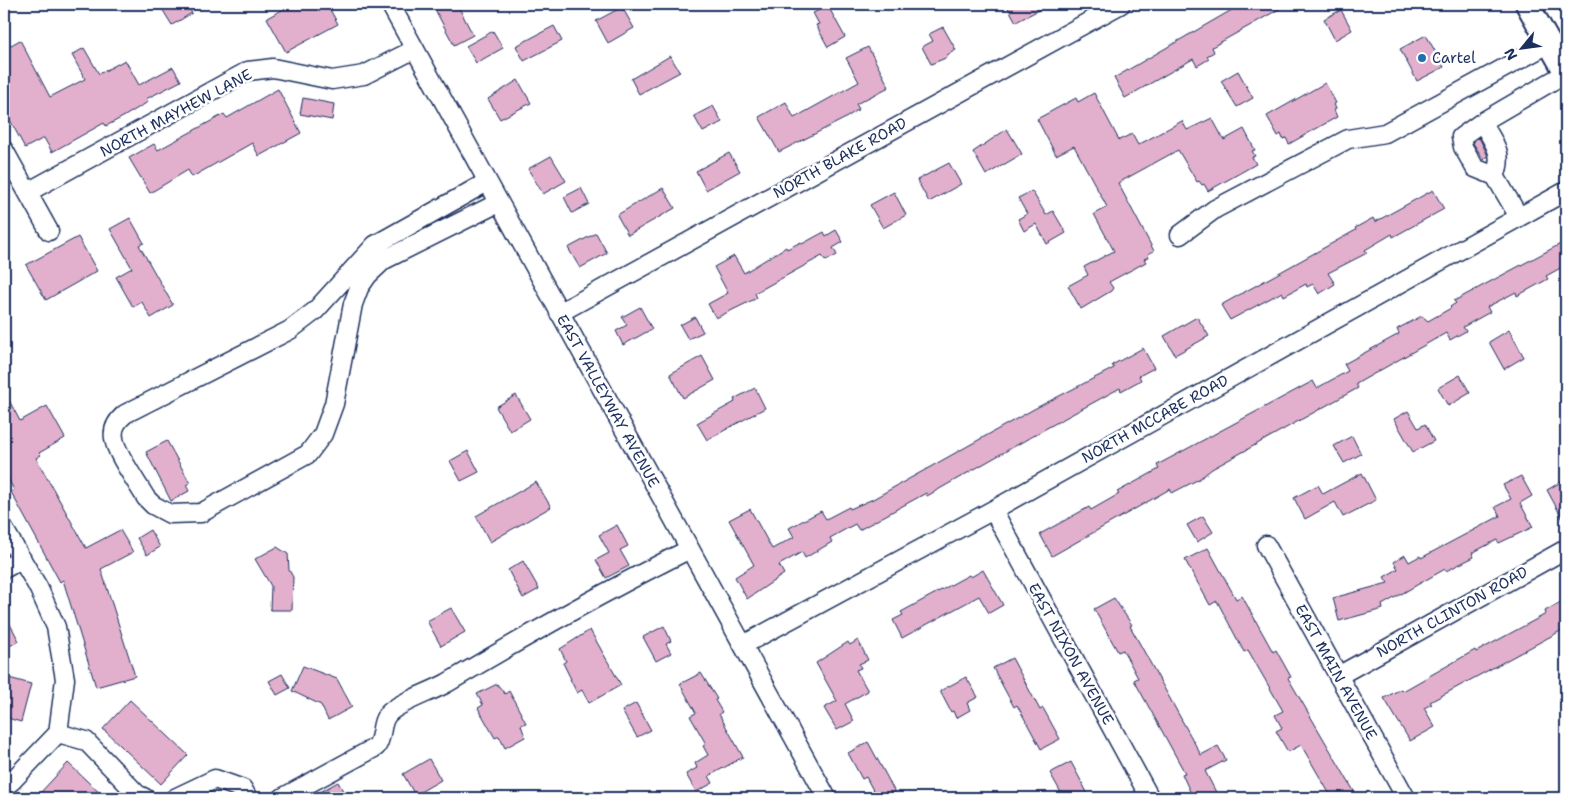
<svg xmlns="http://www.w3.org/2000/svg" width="1570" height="802" font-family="'Shantell Sans',sans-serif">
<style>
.building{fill:#e2b0cd;stroke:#1b2f5e}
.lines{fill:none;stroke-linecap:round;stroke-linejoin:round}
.minor-casing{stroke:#1b2f5e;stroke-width:21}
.major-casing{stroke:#1b2f5e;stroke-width:26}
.minor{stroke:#fff;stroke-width:18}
.major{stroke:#fff;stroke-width:22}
.poi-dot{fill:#1f6fb2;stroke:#fff;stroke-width:2}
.labels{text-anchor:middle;stroke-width:5;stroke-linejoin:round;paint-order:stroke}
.poi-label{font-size:15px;fill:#1b2f5e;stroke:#fff;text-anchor:start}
.street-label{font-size:15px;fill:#1b2f5e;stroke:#fff}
</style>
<rect width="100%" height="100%" fill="#fff"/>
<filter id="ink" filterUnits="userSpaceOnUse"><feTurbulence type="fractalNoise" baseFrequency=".02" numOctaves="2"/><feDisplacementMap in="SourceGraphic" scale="10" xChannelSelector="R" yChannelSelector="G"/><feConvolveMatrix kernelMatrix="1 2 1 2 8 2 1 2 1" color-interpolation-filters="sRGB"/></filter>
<g filter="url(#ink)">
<path class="building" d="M159,4H186L192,13L172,25Z
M293,4H327L338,24L286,52L267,18Z
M432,4H457L473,35L454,45Z
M1006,4H1050L1016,22Z
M1242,4H1288L1212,47L1214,52L1207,56L1209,59L1197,66L1193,59L1125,98L1114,78Z
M828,6L845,37L828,47L816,25L819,24L813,13Z
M622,7L634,28L608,43L596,21Z
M1341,10L1352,30L1335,40L1324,19Z
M554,26L562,41L524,61L516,46Z
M943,27L956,50L947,55L948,57L931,64L922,47L933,41L929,34Z
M493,31L503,48L476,63L466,46Z
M1426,35L1444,67L1417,81L1400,49Z
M20,40L50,97L85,79L72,55L84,48L99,74L125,60L139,85L173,67L181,81L146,99L148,102L123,117L106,126L104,123L52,152L44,138L25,148L4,109V49Z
M868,47L889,87L856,104L859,109L844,119L779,152L759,117L786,102L794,118L859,82L846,58Z
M670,56L680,72L639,94L631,79Z
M1238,71L1253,98L1237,107L1221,81Z
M518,80L531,103L500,119L488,99Z
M1325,83L1336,103L1334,104L1336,109L1334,110L1337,117L1289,144L1286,138L1283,139L1281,134L1278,136L1267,116Z
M278,89L301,133L259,156L252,143L192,177L188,170L150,193L129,158L154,144L158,150L224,114L227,118Z
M1094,93L1119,140L1132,134L1138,145L1182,121L1187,130L1212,118L1224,140L1244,129L1255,150L1252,151L1255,156L1252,157L1256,164L1208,191L1204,184L1202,185L1199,181L1197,182L1178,150L1118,183L1154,251L1148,254L1149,257L1144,259L1146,262L1109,282L1113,288L1111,291L1081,309L1068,286L1088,275L1084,267L1114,251L1094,214L1107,207L1074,146L1056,155L1037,119L1076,98L1078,102Z
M303,98L334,104L332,120L300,114Z
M713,106L722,122L703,132L694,116Z
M1007,129L1022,154L986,175L973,152Z
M1479,137L1488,156L1484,160L1473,143Z
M729,153L740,171L706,190L696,171Z
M551,156L566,181L543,194L528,169Z
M949,163L961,184L929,202L917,180Z
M581,188L589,204L572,213L564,197Z
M663,188L675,208L628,235L617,215Z
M1433,190L1444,209L1393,237L1392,234L1365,250L1367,253L1328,273L1335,284L1319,294L1313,284L1307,287L1306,284L1284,296L1282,292L1230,320L1221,305L1356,230L1355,228L1373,218L1375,222Z
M1032,191L1046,215L1053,211L1066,233L1047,244L1036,224L1024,231L1018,219L1027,214L1018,198Z
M894,192L906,215L883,228L870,205Z
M130,218L144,243L139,245L173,305L151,318L142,302L133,307L116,277L132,268L110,229Z
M836,230L843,242L833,248L837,255L826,261L822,256L755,293L757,298L716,318L708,304L728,293L714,267L734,256L744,273L786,247L787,249L801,242L802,244L824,232L826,236Z
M596,233L607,253L580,268L568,248Z
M78,237L97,271L46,300L26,265Z
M1566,241V265L1546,276L1548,279L1517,296L1516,292L1487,307L1490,312L1463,327L1466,331L1450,340L1446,333L1356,384L1358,388L1212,469L1199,479L1172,493L1170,489L1052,556L1040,534L1089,507L1091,510L1119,494L1117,492L1159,469L1157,465L1313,381L1317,388L1348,371L1344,364L1399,334L1397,329L1422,316L1428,321L1451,308L1450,307L1456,303L1454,301Z
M640,307L652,329L623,345L616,331L627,325L622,317Z
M695,317L703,332L688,339L680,325Z
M1197,317L1209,336L1175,355L1164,336Z
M1509,330L1524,357L1504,369L1489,342Z
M1143,348L1154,368L1139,376L1141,380L1121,391L1120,388L1045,429L927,496L926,493L859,530L855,524L830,538L832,542L805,558L802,552L779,565L784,574L747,599L735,577L754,565L729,520L750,509L772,549L794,537L789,528L821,511L826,519L849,507L850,509L873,499L1034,409L1114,368L1112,365Z
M702,356L715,380L683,398L670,374Z
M1460,375L1470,393L1448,406L1438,388Z
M755,388L765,408L707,440L697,423L735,402L734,399Z
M4,391L20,421L47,406L65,438L39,453L41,455L36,458L86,548L120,530L133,552L101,569L135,676L96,687L63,580L60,582L11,492L14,490L4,471Z
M516,395L530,419L510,431L496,407Z
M1408,411L1418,428L1425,424L1434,441L1413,452L1394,419Z
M1352,436L1361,454L1344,463L1334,446Z
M167,441L190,483L186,485L189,491L171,501L146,452Z
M468,451L479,472L461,481L450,461Z
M1362,473L1376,500L1343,517L1335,502L1305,519L1294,498L1318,485L1323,494Z
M1521,476L1532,496L1520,503L1533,527L1499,543L1497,540L1472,553L1474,557L1446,571L1445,569L1382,605L1383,609L1339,621L1333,598L1388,583L1384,577L1398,569L1394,562L1405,555L1409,562L1420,556L1421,558L1500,516L1495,507L1511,499L1503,485Z
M1566,479V525L1547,490Z
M536,482L551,507L490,542L476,516Z
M1203,516L1213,532L1197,542L1187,525Z
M617,525L628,546L620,550L629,566L606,578L596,560L609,553L599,535Z
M150,530L160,547L147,555L137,538Z
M277,547L288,554L289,570L293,577L292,610H270L271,586L255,559Z
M1208,548L1236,599L1242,596L1273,652L1276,650L1291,677L1288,678L1358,798H1332L1301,745L1288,752L1276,731L1282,728L1275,715L1283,711L1248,650L1244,652L1217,601L1210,605L1185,560Z
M523,561L539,589L523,598L508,570Z
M983,570L1003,605L989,613L979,596L902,638L893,620L903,615L901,612L969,575L971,577Z
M1114,598L1132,625L1130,626L1201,755L1218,746L1226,760L1205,771L1219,798H1193L1182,774L1185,773L1134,680L1138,678L1123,650L1118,652L1094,609Z
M1566,599V628L1430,702L1432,704L1424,708L1435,727L1410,741L1384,698L1401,689L1403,691L1475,650L1476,652L1546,614L1545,611Z
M451,608L465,632L441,646L427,621Z
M4,613L19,641L4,649Z
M664,626L671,641L666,644L671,653L656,661L643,637Z
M590,630L621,685L589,703L582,690L577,693L570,679H571L563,663L566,661L560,649Z
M858,640L868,660L859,664L861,668L856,670L868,691L845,704L854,721L837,730L824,708L837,701L816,663L848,642L850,645Z
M1012,658L1040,710L1043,708L1060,739L1041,749L1017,705L1014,707L993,668Z
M303,666L337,679L352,707L328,720L321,705L292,691Z
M701,673L717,699L715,700L722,712L719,714L743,757L709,776L713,783L696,792L686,774L697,768L695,763L708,755L703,746L706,744L690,716L696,713L680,684Z
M282,674L290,688L277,695L269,681Z
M966,677L978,697L967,703L970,710L956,718L953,711L951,712L940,691Z
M9,678L31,684L21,722L4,717V688L7,689Z
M497,684L505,694L509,691L526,723L521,725L525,737L505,748L499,736L495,738L478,708L483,705L477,694Z
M130,700L188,755L161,784L103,729Z
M636,703L651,730L637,737L622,711Z
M868,742L886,775L898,798H877L866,777L862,779L848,753Z
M429,759L441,780L415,795L403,774Z
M1071,762L1090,798H1064L1050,773Z
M68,763L105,798H48L41,792Z
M338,782L347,798H309Z"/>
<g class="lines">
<defs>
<path id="minor" d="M390,4L827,798
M1482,122L1461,137L1463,147L1475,168L1495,176
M4,150L49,231
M487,182L375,245L315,311L290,330L125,414C118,420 112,427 114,438C115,452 138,484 146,498L153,505L170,514L201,513L308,454L323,434L334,404L353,304L359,288L368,275L384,260L498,203
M28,192L248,71L273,68L332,80L364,75L415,49
M1519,217L1495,176C1505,153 1493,142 1482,122L1566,73
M1180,235L1215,209L1348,139L1385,133L1550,43
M559,313L1121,4
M993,510L1150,798
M4,529L38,587L56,627L65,679L58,733L12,781L4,787
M1266,545L1406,798
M4,569L22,559
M743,645L993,510L1566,191
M1338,676L1566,549
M58,733L86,741L137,794L145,798
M175,798L215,779L243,789L248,798
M282,798L376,747C384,737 379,722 389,713C400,702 431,692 447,683C526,636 607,590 690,549"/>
<path id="major" d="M1527,4L1566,73"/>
</defs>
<use href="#minor" class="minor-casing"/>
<use href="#major" class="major-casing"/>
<use href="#minor" class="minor"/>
<use href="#major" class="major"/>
</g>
</g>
<circle class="poi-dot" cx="1422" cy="58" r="5"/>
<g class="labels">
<g class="poi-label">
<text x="1432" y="63">Cartel</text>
</g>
<g class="street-label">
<text transform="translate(176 113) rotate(-28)" y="5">NORTH MAYHEW LANE</text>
<text transform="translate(840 158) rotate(-29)" y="5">NORTH BLAKE ROAD</text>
<text transform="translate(608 401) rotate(61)" y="5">EAST VALLEYWAY AVENUE</text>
<text transform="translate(1155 419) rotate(-29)" y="5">NORTH MCCABE ROAD</text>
<text transform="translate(1452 612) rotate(-29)" y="5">NORTH CLINTON ROAD</text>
<text transform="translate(1071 654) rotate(61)" y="5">EAST NIXON AVENUE</text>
<text transform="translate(1336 672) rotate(61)" y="5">EAST MAIN AVENUE</text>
</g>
</g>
<rect width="1570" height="802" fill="none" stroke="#fff" stroke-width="20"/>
<rect x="10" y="10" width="1550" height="782" fill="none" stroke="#1b2f5e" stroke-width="2" filter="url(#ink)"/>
<g transform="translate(1522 48) rotate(241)" stroke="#ffffff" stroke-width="4" paint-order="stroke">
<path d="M0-4L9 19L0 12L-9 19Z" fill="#1b2f5e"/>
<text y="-8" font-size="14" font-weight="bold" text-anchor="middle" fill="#1b2f5e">N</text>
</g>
</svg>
